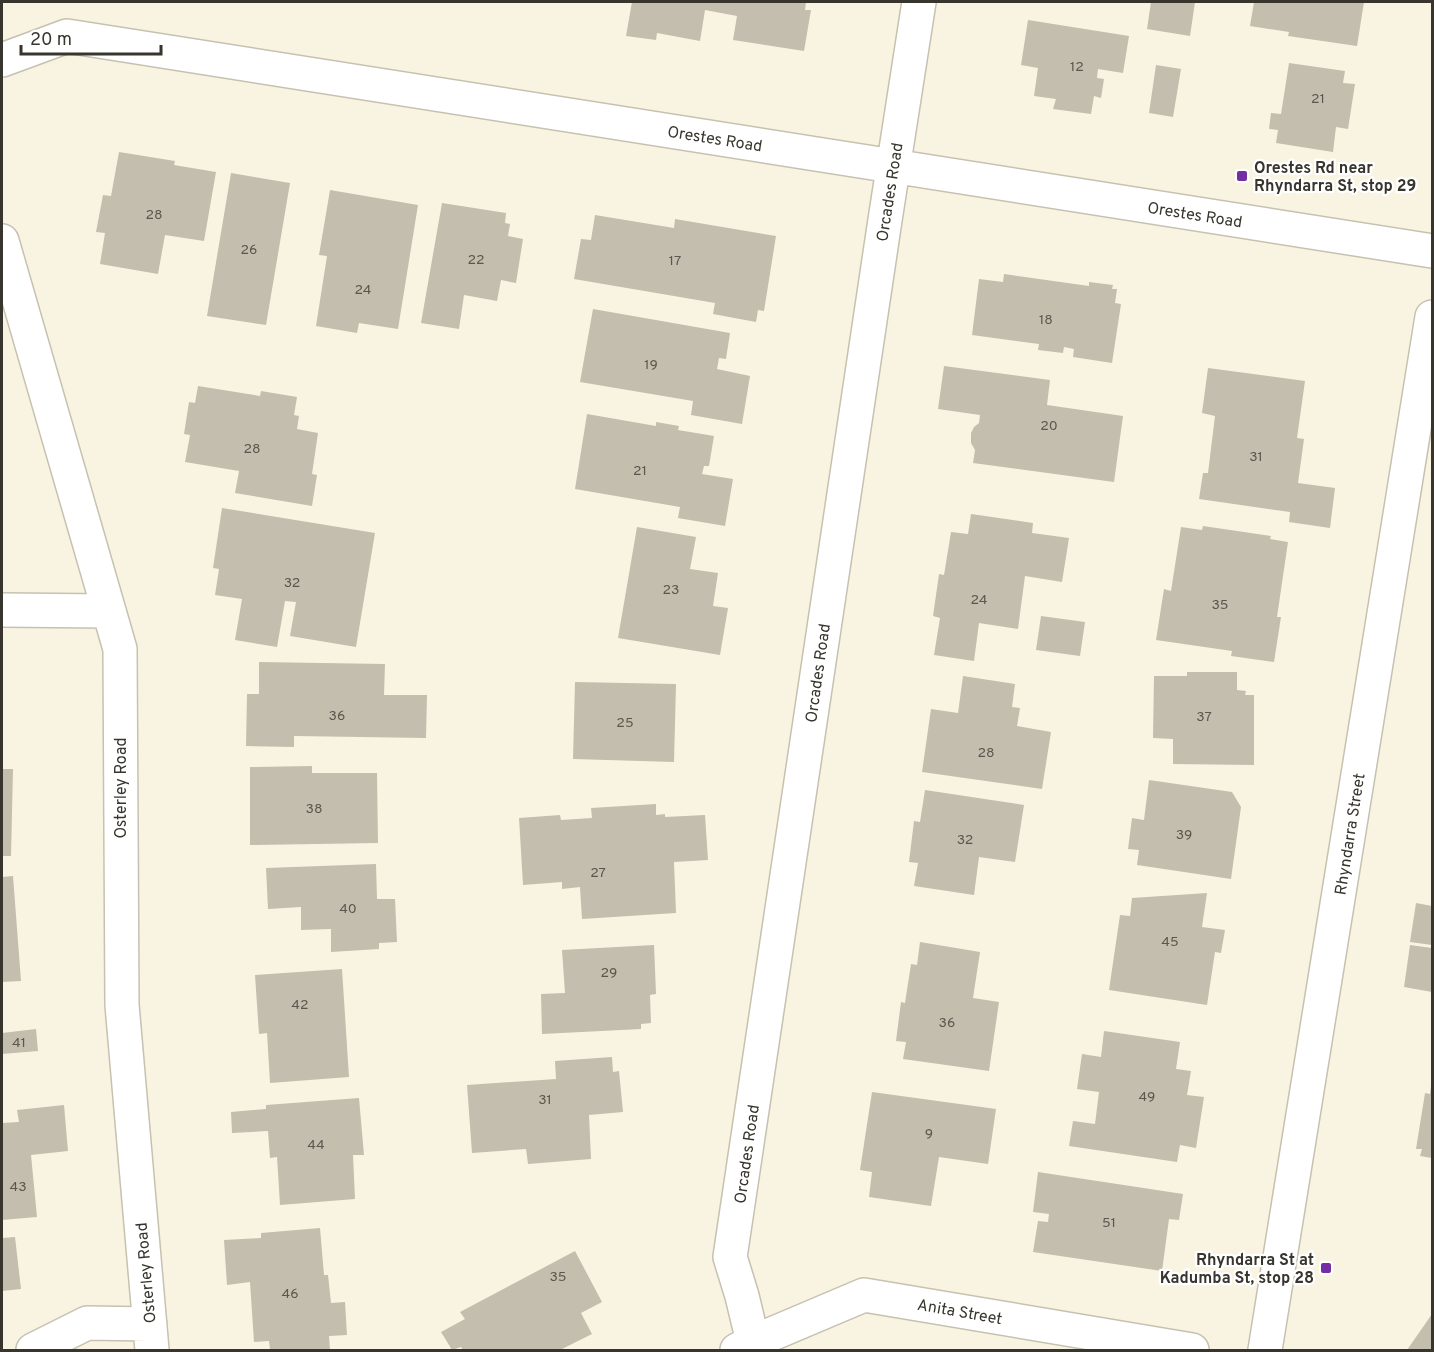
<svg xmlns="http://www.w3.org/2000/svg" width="1434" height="1352" font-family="Overpass,sans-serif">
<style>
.building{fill:#c3bead}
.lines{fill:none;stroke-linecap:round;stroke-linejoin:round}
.minor-casing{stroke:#c6c1b0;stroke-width:36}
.minor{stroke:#fff;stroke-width:33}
.poi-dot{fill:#722ea2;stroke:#fff;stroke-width:2}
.labels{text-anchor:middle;stroke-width:4.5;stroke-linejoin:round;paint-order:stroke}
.number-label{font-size:14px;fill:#5a574e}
.street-label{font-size:16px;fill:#37352e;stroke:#fff}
.poi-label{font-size:16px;font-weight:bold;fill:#37352e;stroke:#fff;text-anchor:start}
</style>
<rect width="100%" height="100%" fill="#f9f4e2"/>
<path class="building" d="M632,2H806L805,10H811L804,51L733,40L737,16L705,10L700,41L657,33L656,40L626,36Z
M1151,2H1195L1190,36L1147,29Z
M1254,2H1364L1357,46L1288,36L1289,32L1250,26Z
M1028,20L1129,36L1123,73L1098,69L1097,78L1104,79L1101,98L1094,96L1091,114L1053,109L1056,99L1034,96L1038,68L1021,65Z
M1289,63L1345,71L1343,83L1355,84L1348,129L1336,127L1333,152L1276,143L1278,130L1269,129L1271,113L1281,114Z
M1156,65L1181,69L1173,117L1149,113Z
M119,152L175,161L174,165L216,172L204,241L165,235L158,274L100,264L105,233L96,232L103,195L111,196Z
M231,173L290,183L266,325L207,316Z
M330,190L418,205L398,329L359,323L357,333L316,326L327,256L319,255Z
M442,203L506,213L505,223L510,224L508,236L523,239L516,283L501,280L497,301L464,295L459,329L421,323Z
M595,215L674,228L675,219L776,236L764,311L758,310L756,322L713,314L715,303L574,279L581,239L591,240Z
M1004,274L1089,286V282L1113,285L1112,289H1117L1115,303L1121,304L1112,363L1073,357L1074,349L1064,347L1063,353L1038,350L1039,344L972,335L979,279L1003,282Z
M593,309L730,333L726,359L719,358L717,369L750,376L742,424L691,415L693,401L580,382Z
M944,366L1050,380L1047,405L1123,416L1114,482L973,463L975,450L971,443V433L974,427L979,423L980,415L938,409Z
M1208,368L1305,381L1297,438L1304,439L1298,483L1335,488L1330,528L1289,522L1290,512L1199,499L1203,473H1208L1215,416L1202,413Z
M198,386L260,396L261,391L297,397L294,415L299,416L297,429L318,433L312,474L317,475L312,506L235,493L239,471L185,462L190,435L184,434L189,402L195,403Z
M587,414L656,426V422L679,426L678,430L714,436L709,466H704L702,474L733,479L725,526L678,518L680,507L575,489Z
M222,508L375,533L356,647L290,636L296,602L285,601L277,647L235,640L242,599L215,595L219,569L213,568Z
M971,514L1033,523L1032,533L1069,538L1062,582L1025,576L1018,629L979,623L974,661L934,655L940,618L933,616L939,574L944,575L951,532L968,534Z
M1203,526L1271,536L1270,539L1288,542L1277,617H1281L1274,662L1231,656L1232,651L1156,640L1164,589L1171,591L1181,527L1202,530Z
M637,527L696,537L690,569L718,573L713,606L728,608L720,655L618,638Z
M1041,616L1085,622L1080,656L1036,650Z
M259,662L385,664L384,695H427L426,738L294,736V747L246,746L247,694H259Z
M1187,672H1237V690L1246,691L1245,695H1254V765L1173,764V739L1153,738L1154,676H1187Z
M963,676L1015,684L1012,707L1020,708L1017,726L1051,732L1042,789L922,772L931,709L958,713Z
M575,682L676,684L674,762L573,759Z
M312,766V773H377L378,843L250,845V767Z
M2,769H13L11,856H2Z
M1149,780L1232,792L1241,807L1231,879L1137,865L1139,850L1128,849L1132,818L1144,820Z
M925,790L1024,805L1015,862L979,857L974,895L914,886L918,863L909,862L914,821L920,822Z
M656,804V815L665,814V817L705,815L708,860L674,862L676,913L582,919L580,887L562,889V882L523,885L519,818L560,815L561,820L592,818L591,808Z
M376,864L377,899H395L397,942L379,943V949L331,952V929L301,930V907L268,909L266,868Z
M13,876L21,981L2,982V877Z
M1207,893L1202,927L1225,930L1221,953L1215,952L1207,1005L1109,990L1120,915L1130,916L1132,898Z
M1416,903L1432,906V945L1410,942Z
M920,942L980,952L973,998L999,1002L989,1071L903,1059L906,1042L896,1041L901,1002L905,1003L911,964L917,965Z
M654,945L656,994L650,995L651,1023L641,1024V1029L542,1034L541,994L565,993L562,950Z
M1410,945L1432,948V992L1404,987Z
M342,969L349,1077L270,1083L267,1033L259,1034L255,975Z
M36,1029L38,1051L2,1054V1033Z
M1104,1031L1180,1042L1176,1069L1191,1071L1187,1095L1204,1097L1196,1148L1180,1145L1177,1162L1069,1146L1073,1121L1095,1124L1099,1092L1077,1089L1082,1054L1101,1057Z
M612,1057L613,1072L619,1071L623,1112L589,1115L591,1159L528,1164L526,1149L472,1153L467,1085L556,1079L555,1061Z
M1431,1086H1432V1158L1420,1156L1422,1149H1416L1425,1093L1430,1094Z
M872,1092L996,1109L988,1164L939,1157L931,1206L869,1197L872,1172L860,1170Z
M359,1098L364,1155H353L355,1199L280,1205L277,1157L270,1158L268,1131L232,1133L231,1112L266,1109V1105Z
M64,1105L68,1151L31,1155L37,1217L2,1220V1123L19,1122L17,1110Z
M1038,1172L1183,1194L1179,1220L1169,1219L1162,1271L1033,1252L1038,1221L1048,1222L1049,1214L1033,1212Z
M320,1228L324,1275H328L331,1303L345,1302L347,1335L329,1336L330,1350H270L269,1341L254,1342L250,1282L227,1285L224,1240L261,1238V1233Z
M15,1237L21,1289L2,1291V1238Z
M575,1251L602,1302L581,1313L592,1334L560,1350H463L461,1347L452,1350L441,1332L465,1319L460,1312Z
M1432,1314V1350H1407Z"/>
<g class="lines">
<defs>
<path id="minor" d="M2,60L67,36L1432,251
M2,241L120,649L122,1005L152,1350
M2,610L109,611
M753,1342L742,1296L730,1257L885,220L919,2
M33,1350L87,1323L150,1324
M737,1350L753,1342L864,1295L1192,1350
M1265,1350L1432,317"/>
</defs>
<use href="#minor" class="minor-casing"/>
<use href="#minor" class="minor"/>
</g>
<g class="poi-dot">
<rect x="1236" y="170" width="12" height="12" rx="3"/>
<rect x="1320" y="1262" width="12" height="12" rx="3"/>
</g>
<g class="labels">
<g class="number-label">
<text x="1077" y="71">12</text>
<text x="1318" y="103">21</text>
<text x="154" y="219">28</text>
<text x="249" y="254">26</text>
<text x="476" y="264">22</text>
<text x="675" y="265">17</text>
<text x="363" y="294">24</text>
<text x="1046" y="324">18</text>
<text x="651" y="369">19</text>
<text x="1049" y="430">20</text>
<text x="252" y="453">28</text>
<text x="1256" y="461">31</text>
<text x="640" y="475">21</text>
<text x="292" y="587">32</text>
<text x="671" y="594">23</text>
<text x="979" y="604">24</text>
<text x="1220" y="609">35</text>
<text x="337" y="720">36</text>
<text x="1204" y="721">37</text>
<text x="625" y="727">25</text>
<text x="986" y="757">28</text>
<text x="314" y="813">38</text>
<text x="1184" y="839">39</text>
<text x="965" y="844">32</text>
<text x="598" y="877">27</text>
<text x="348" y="913">40</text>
<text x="1170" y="946">45</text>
<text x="609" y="977">29</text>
<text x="300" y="1009">42</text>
<text x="947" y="1027">36</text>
<text x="19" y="1047">41</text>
<text x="1147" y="1101">49</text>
<text x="545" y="1104">31</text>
<text x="929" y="1138">9</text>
<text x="316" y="1149">44</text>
<text x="18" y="1191">43</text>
<text x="1109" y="1227">51</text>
<text x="558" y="1281">35</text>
<text x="290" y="1298">46</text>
</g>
<g class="street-label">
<text transform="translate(715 138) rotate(9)" y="6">Orestes Road</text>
<text transform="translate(889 192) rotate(-81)" y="6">Orcades Road</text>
<text transform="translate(1195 214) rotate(9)" y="6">Orestes Road</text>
<text transform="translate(817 673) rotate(-82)" y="6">Orcades Road</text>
<text transform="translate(120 788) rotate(-90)" y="6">Osterley Road</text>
<text transform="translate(1349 834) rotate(-81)" y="6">Rhyndarra Street</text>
<text transform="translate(746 1154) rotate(-82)" y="6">Orcades Road</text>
<text transform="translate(145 1273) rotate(-95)" y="6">Osterley Road</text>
<text transform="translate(960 1311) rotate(10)" y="6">Anita Street</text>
</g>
<g class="poi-label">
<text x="1254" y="173">Orestes Rd near<tspan x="1254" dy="18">Rhyndarra St, stop 29</tspan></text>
<text x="1314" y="1265" text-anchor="end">Rhyndarra St at<tspan x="1314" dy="18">Kadumba St, stop 28</tspan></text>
</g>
</g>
<rect width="1434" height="1352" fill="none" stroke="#37352e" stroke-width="6"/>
<path d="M21 45v9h140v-9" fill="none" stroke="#37352e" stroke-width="3"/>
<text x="30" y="45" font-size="18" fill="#37352e" stroke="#ffffff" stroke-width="4.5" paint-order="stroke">20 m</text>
</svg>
